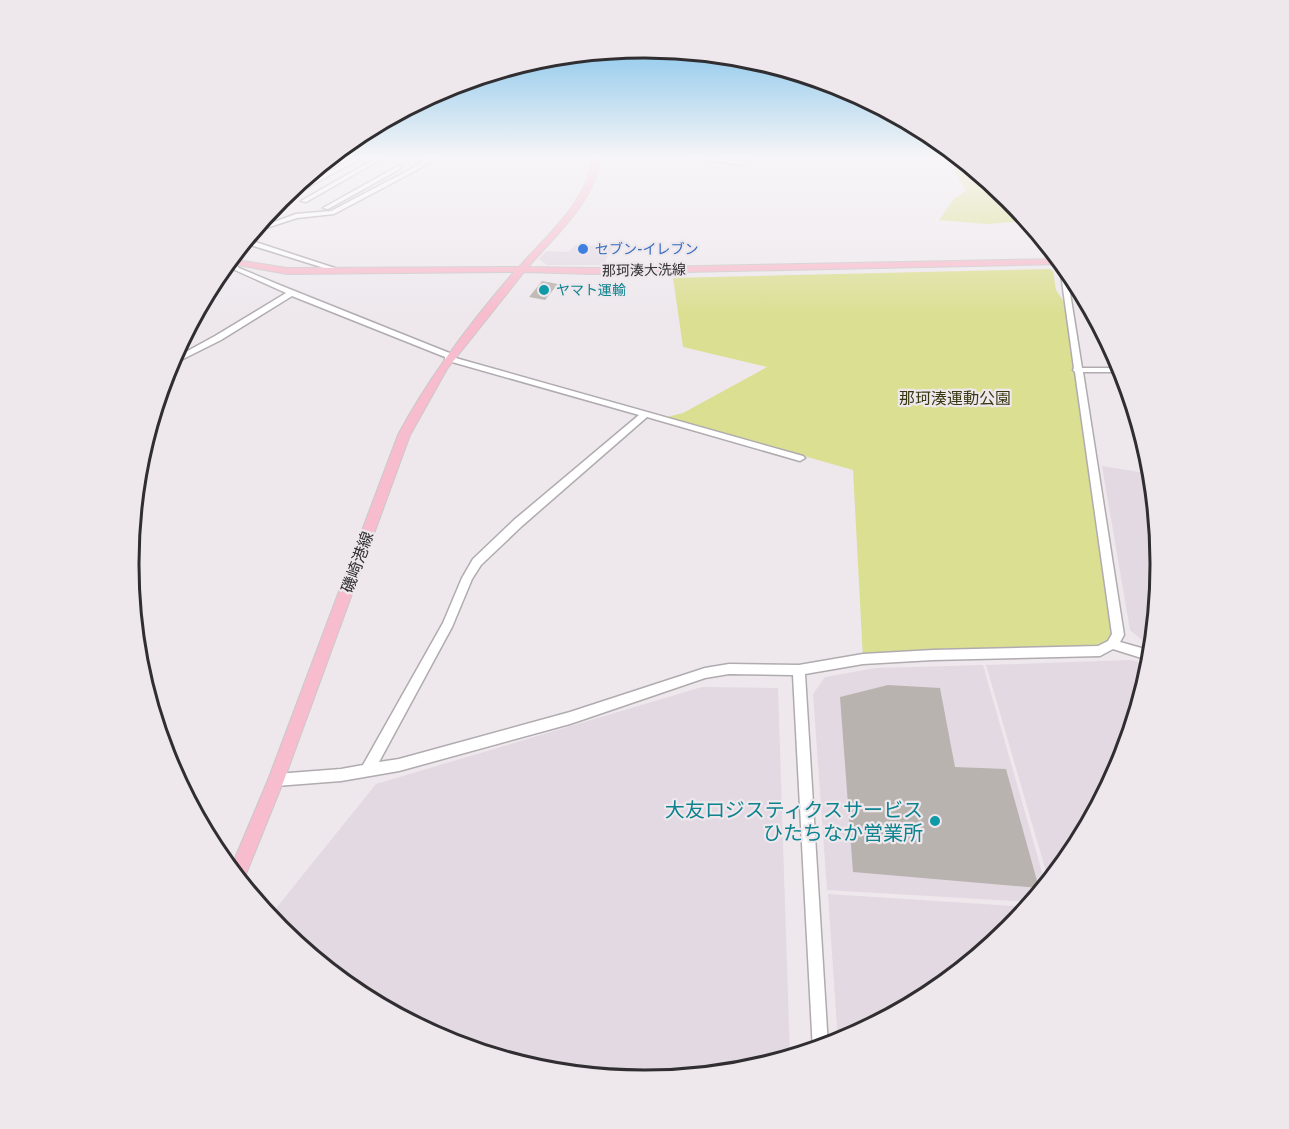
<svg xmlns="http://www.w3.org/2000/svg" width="1289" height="1129" font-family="'IBM Plex Sans','Noto Sans JP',sans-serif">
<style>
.built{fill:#e3d9e2}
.green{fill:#dbdf92}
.building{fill:#b9b3af}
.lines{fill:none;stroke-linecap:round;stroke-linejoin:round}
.minor-casing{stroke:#b0abaf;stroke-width:3}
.major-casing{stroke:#c9c9c9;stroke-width:2}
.minor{fill:#fff;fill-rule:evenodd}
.major{fill:#f7bccd;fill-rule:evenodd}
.shop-dot{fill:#3f7fe0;stroke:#eee8ed;stroke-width:2}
.culture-dot{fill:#0f9aa8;stroke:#eee8ed;stroke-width:2}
.labels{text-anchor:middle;stroke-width:4.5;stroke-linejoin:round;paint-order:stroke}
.far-shop-label{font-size:14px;fill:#366cbe;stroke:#eee8ed;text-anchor:start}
.far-street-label{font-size:14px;fill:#302e30;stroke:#eee8ed}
.far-culture-label{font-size:14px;fill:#0d838f;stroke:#eee8ed;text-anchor:start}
.park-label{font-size:16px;fill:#383911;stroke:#eee8ed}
.street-label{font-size:16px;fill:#302e30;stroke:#eee8ed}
.near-culture-label{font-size:20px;fill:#0d838f;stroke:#eee8ed;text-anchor:end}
.rim{fill:none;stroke:#302e30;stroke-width:3}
</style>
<rect width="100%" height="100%" fill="#eee8ed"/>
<path class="built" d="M575,245L614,246L603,265H547L539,259L546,251L569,252Z
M1102,466L1152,474L1161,565L1153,649L1130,630Z
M1130,660L1140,662L1147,678L1122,762L1074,852L1049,882L986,665Z
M983,665L1046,886L1033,902L827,890L813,694L825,677L876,668Z
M702,687L778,688L790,1058L745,1071L644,1081L543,1071L447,1042L357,994L279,929L269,917L376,784Z
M828,894L1028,907L1009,930L931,994L838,1043Z"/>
<path class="green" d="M945,157H958L1010,200L1028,221L986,224L939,220L954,199L966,190Z
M1049,269L1053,271L1056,290L1068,308L1118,635L1100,651L863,659L853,470L667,417L683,413L767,367L683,347L673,278Z"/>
<path class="building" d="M542,281L558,284L545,300L529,297Z
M888,685L940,688L955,767L1006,769L1039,888L853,872L840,697Z"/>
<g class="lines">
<defs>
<path id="minor" d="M356,157H363L279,203L276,204L283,197Z
M378,157H385L306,202L301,201Z
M429,157H436L415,171L334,214L297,218L251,233L255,229L296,214L331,211L411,169Z
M690,157H706L739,161L742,157H748L741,165Z
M398,166L400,167V169L328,209L323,208Z
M246,239L341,270L342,271L337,272L244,243Z
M229,260L232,261L239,268L282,286L452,354V357L803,456L805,458L800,461L647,417L522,526L481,565L472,579L452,627L379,762L399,759L570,712L705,668L729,664L799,665L863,654L933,650L1098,646L1108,641L1112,634L1075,372L1073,370L1074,368L1061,274L1051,262L1054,260L1056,261L1067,274L1082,368H1122L1123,372H1083L1124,635L1120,642L1152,651L1151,661L1113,649L1100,656L933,660L863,664L805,674L828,1046L813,1051L793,675L729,674L705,678L570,724L399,771L341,781L276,786L271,784L269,780L271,776L276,774L341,769L363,765L443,623L462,578L473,559L514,520L639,415L445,360V357L292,296L221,340L167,367L171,360L215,336L286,293L235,270L227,263Z"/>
<path id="major" d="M593,157H601C595,201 556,235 528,267L593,268L1059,259L1063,264L593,274L524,272L447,369L410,435L284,780L242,884L230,870L268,780L398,435C430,375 470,323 514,272L287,274L227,263L230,259L287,268L519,267C547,235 588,201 593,157Z"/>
</defs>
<use href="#minor" class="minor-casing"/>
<use href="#major" class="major-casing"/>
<use href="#minor" class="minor"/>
<use href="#major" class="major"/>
</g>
<linearGradient id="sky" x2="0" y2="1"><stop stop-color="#67b8e7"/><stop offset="0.5" stop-color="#f7f5f7"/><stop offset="1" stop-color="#f7f5f7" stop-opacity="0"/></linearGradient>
<rect width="1289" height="315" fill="url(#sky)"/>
<circle class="shop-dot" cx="583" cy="249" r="6"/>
<g class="culture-dot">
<circle cx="544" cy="290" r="6"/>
<circle cx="935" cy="821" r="6"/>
</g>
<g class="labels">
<g class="far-shop-label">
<text x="595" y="254">セブン-イレブン</text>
</g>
<g class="far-street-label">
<text transform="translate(644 270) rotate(-1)" y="5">那珂湊大洗線</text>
</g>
<g class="far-culture-label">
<text x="556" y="295">ヤマト運輸</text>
</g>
<g class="park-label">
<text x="955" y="404">那珂湊運動公園</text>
</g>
<g class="street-label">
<text transform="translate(357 562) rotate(-70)" y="6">磯崎港線</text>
</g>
<g class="near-culture-label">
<text x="923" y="817">大友ロジスティクスサービス<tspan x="923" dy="23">ひたちなか営業所</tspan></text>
</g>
</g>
<path d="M0 0H1289V1129H0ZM644 58H645A505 505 0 0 1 1150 563V565A505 505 0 0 1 645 1070H644A505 505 0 0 1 139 565V563A505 505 0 0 1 644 58Z" fill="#eee8ed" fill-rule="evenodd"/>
<path class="rim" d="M644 58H645A505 505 0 0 1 1150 563V565A505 505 0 0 1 645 1070H644A505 505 0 0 1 139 565V563A505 505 0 0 1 644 58Z"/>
</svg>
